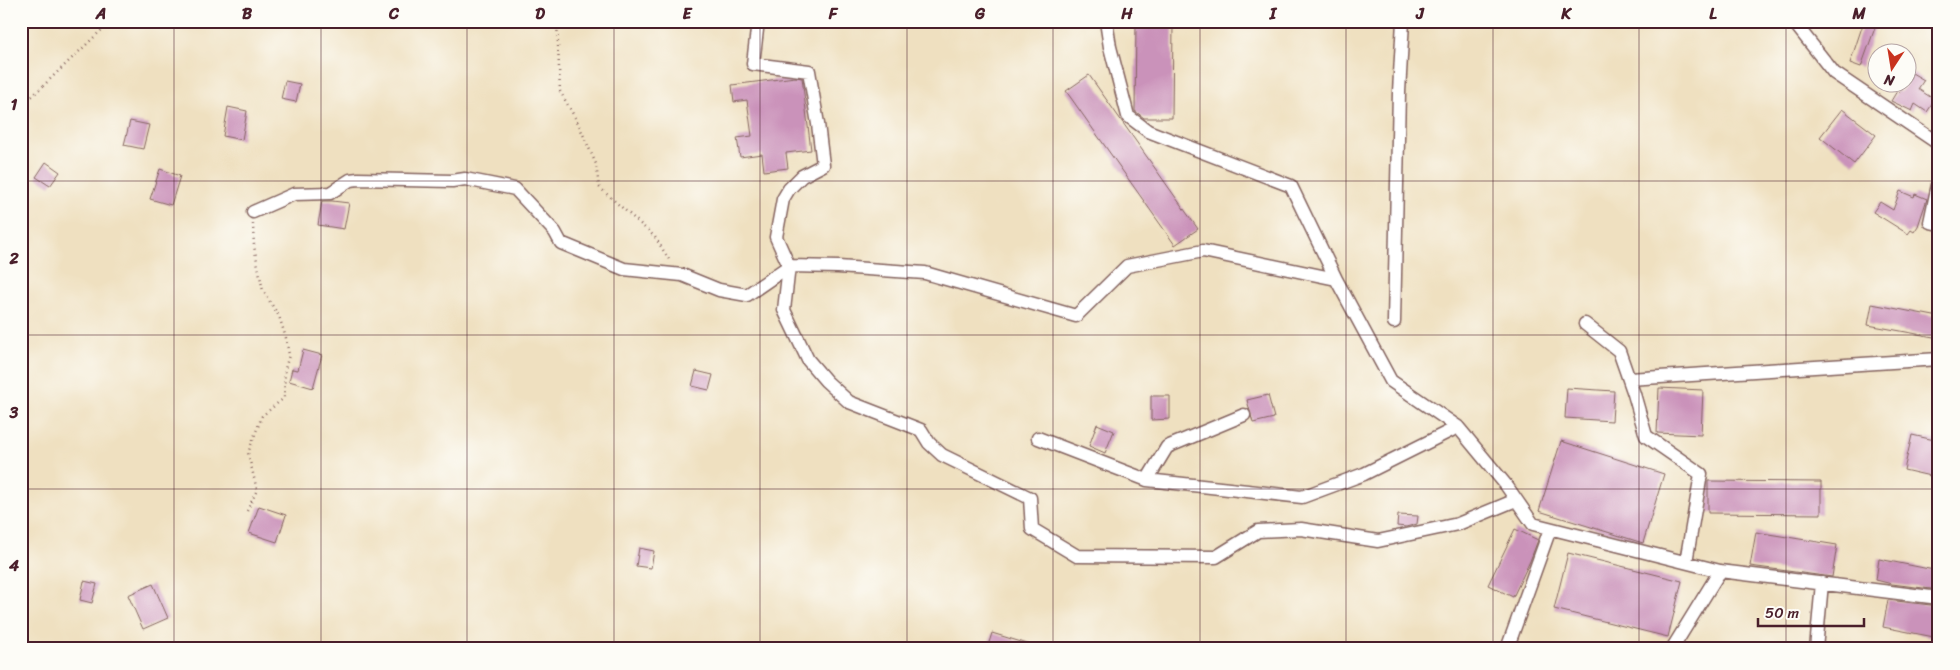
<svg xmlns="http://www.w3.org/2000/svg" width="1960" height="670" font-family="Sriracha,sans-serif">
<style>
.building{fill:#ca92ba}
.lines{fill:none;stroke-linecap:round;stroke-linejoin:round}
.street-casing{stroke:#84635f;stroke-width:15}
.path{stroke:#84635f;stroke-width:2.5;stroke-dasharray:1 4;stroke-linecap:butt}
.street{stroke:#fff;stroke-width:12}
.grid{fill:none;stroke:#4a1f2b;stroke-width:1;stroke-opacity:0.55}
.neatline{fill:none;stroke:#4a1f2b;stroke-width:2}
.grid-label{font-size:16px;text-anchor:middle;font-weight:bold;fill:#4a1f2b}
</style>
<rect width="100%" height="100%" fill="#fdfcf7"/>
<filter id="ink" filterUnits="userSpaceOnUse"><feTurbulence type="fractalNoise" baseFrequency=".02" numOctaves="2"/><feDisplacementMap in="SourceGraphic" scale="10" xChannelSelector="R" yChannelSelector="G"/><feConvolveMatrix kernelMatrix="1 2 1 2 8 2 1 2 1" color-interpolation-filters="sRGB"/></filter>
<filter id="wash" filterUnits="userSpaceOnUse"><feTurbulence type="fractalNoise" baseFrequency=".0096" numOctaves="4" result="noise"/><feDisplacementMap in="SourceGraphic" scale="20" xChannelSelector="R" yChannelSelector="G"/><feGaussianBlur stdDeviation="1.12" result="paint"/><feColorMatrix in="noise" values="0 0 0 0 0 0 0 0 0 0 0 0 0 0 0 0 0 1.4 0 .05"/><feComposite in="paint" operator="in"/></filter>
<g filter="url(#wash)">
<rect width="100%" height="100%" fill="#efe0c0"/>
<g id="blocks">
<path class="building" d="M1864,21L1876,25L1861,67L1850,63Z
M1136,23L1173,24L1172,118H1144L1135,111Z
M1912,73L1924,80L1918,89L1935,100L1927,112L1915,104L1912,111L1891,101L1897,91L1900,92L1908,82Z
M1089,75L1198,229L1175,245L1066,91Z
M795,77L802,78L811,150L786,153L788,168L764,171L762,154L740,157L737,138L752,136L747,100L734,102L732,85Z
M285,81L300,84L296,102L281,99Z
M228,107L247,111L242,140L223,136Z
M1842,109L1876,135L1854,164L1820,137Z
M130,121L149,125L143,149L124,145Z
M46,162L60,172L50,186L36,177Z
M160,169L180,176L171,205L150,199Z
M1900,191L1914,197L1915,194L1927,199L1918,226L1914,232L1911,230L1908,234L1873,212L1880,202L1893,210Z
M322,201H332L349,203L344,229L318,225Z
M1872,304L1939,317V338L1868,325Z
M303,350L322,355L313,388L289,381L292,369L298,370Z
M696,371L713,375L709,390L692,386Z
M1567,388L1614,391L1612,421L1565,418Z
M1659,388L1703,390L1701,435L1657,433Z
M1268,395L1274,418L1253,423L1247,400Z
M1151,396H1170V419L1151,420Z
M1097,424L1114,431L1105,453L1089,446Z
M1912,435L1939,441V478L1904,470Z
M1561,441L1664,474L1643,543L1539,511Z
M1708,481L1821,482V514L1708,513Z
M259,506L286,515L277,542L249,533Z
M1398,515L1418,516L1417,524L1406,527L1397,526Z
M1515,529L1538,540L1530,561L1513,597L1488,585Z
M1756,532L1837,545L1832,577L1750,566Z
M639,548L654,551L651,568L636,566Z
M1568,553L1682,581L1668,637L1554,609Z
M1879,559L1939,571V590L1892,584L1876,580Z
M84,581L97,584L92,603L80,600Z
M153,584L168,618L143,629L128,595Z
M1888,600L1939,606V638L1883,627Z
M992,633L1034,646L1033,649H987Z"/>
</g>
</g>
<g filter="url(#ink)">
<use href="#blocks" fill-opacity="0" stroke="#84635f" stroke-width="1"/>
<g class="lines">
<defs>
<path id="street" d="M758,21L753,64L809,71L818,124L823,165L802,176L789,189L783,199L776,237L789,266L838,267L925,273L1076,316L1127,266L1203,251L1336,279
M1106,21L1110,47L1128,116L1148,131L1291,186L1336,279L1391,381L1458,427L1506,485L1533,524L1720,571L1939,598
M1793,21L1834,73L1939,144
M1939,180L1930,222L1939,224
M253,212L294,194L330,193L350,180L358,179L452,181L465,179L515,189L555,232L561,243L624,269L682,275L719,290L747,295L789,266
M789,266L784,310L808,360L826,381L849,402L921,430L929,443L942,455L1030,498L1032,529L1077,556L1216,557L1258,531L1301,529L1378,541L1458,524L1516,500
M1394,322L1399,92L1403,21
M1585,324L1619,351L1634,394L1646,436L1701,474L1686,562
M1629,379L1939,359
M1244,415L1167,447L1147,480L1302,497L1364,474L1458,427
M1038,438L1147,480
M1507,649L1550,529
M1672,649L1720,571
M1816,649L1822,583"/>
</defs>
<use href="#street" class="street-casing"/>
<path class="path" d="M557,21L560,91L578,123L596,164L599,187L655,237L670,261
M21,107L111,21
M247,511L257,490L248,453L262,416L284,398L285,369L289,355L286,338L279,316L263,291L254,246L253,224"/>
<use href="#street" class="street"/>
</g>
</g>
<path class="grid" d="M174,21V649M321,21V649M467,21V649M614,21V649M760,21V649M907,21V649M1053,21V649M1200,21V649M1346,21V649M1493,21V649M1639,21V649M1786,21V649M21,181H1939M21,335H1939M21,489H1939"/>
<rect width="1960" height="670" fill="none" stroke="#fdfcf7" stroke-width="55"/>
<g transform="translate(1892 68) rotate(192)"><circle r="24" fill="#fdfcf7" stroke="#b5a4a5"/>
<path d="M0-4L9 19L0 12L-9 19Z" fill="#c8321e"/>
<text y="-8" font-size="14" font-weight="bold" text-anchor="middle" fill="#4a1f2b">N</text>
</g>
<path d="M1758 618v8h106v-8" fill="none" stroke="#4a1f2b" stroke-width="2.5"/>
<text x="1765" y="618" font-size="15" fill="#4a1f2b" stroke="#fdfcf7" stroke-width="4" paint-order="stroke">50 m</text>
<rect x="28" y="28" width="1904" height="614" class="neatline"/>
<g class="grid-label">
<text x="101" y="19">A</text>
<text x="247" y="19">B</text>
<text x="394" y="19">C</text>
<text x="540" y="19">D</text>
<text x="687" y="19">E</text>
<text x="833" y="19">F</text>
<text x="980" y="19">G</text>
<text x="1127" y="19">H</text>
<text x="1273" y="19">I</text>
<text x="1420" y="19">J</text>
<text x="1566" y="19">K</text>
<text x="1713" y="19">L</text>
<text x="1859" y="19">M</text>
<text x="14" y="110">1</text>
<text x="14" y="264">2</text>
<text x="14" y="418">3</text>
<text x="14" y="571">4</text>
</g>
</svg>
